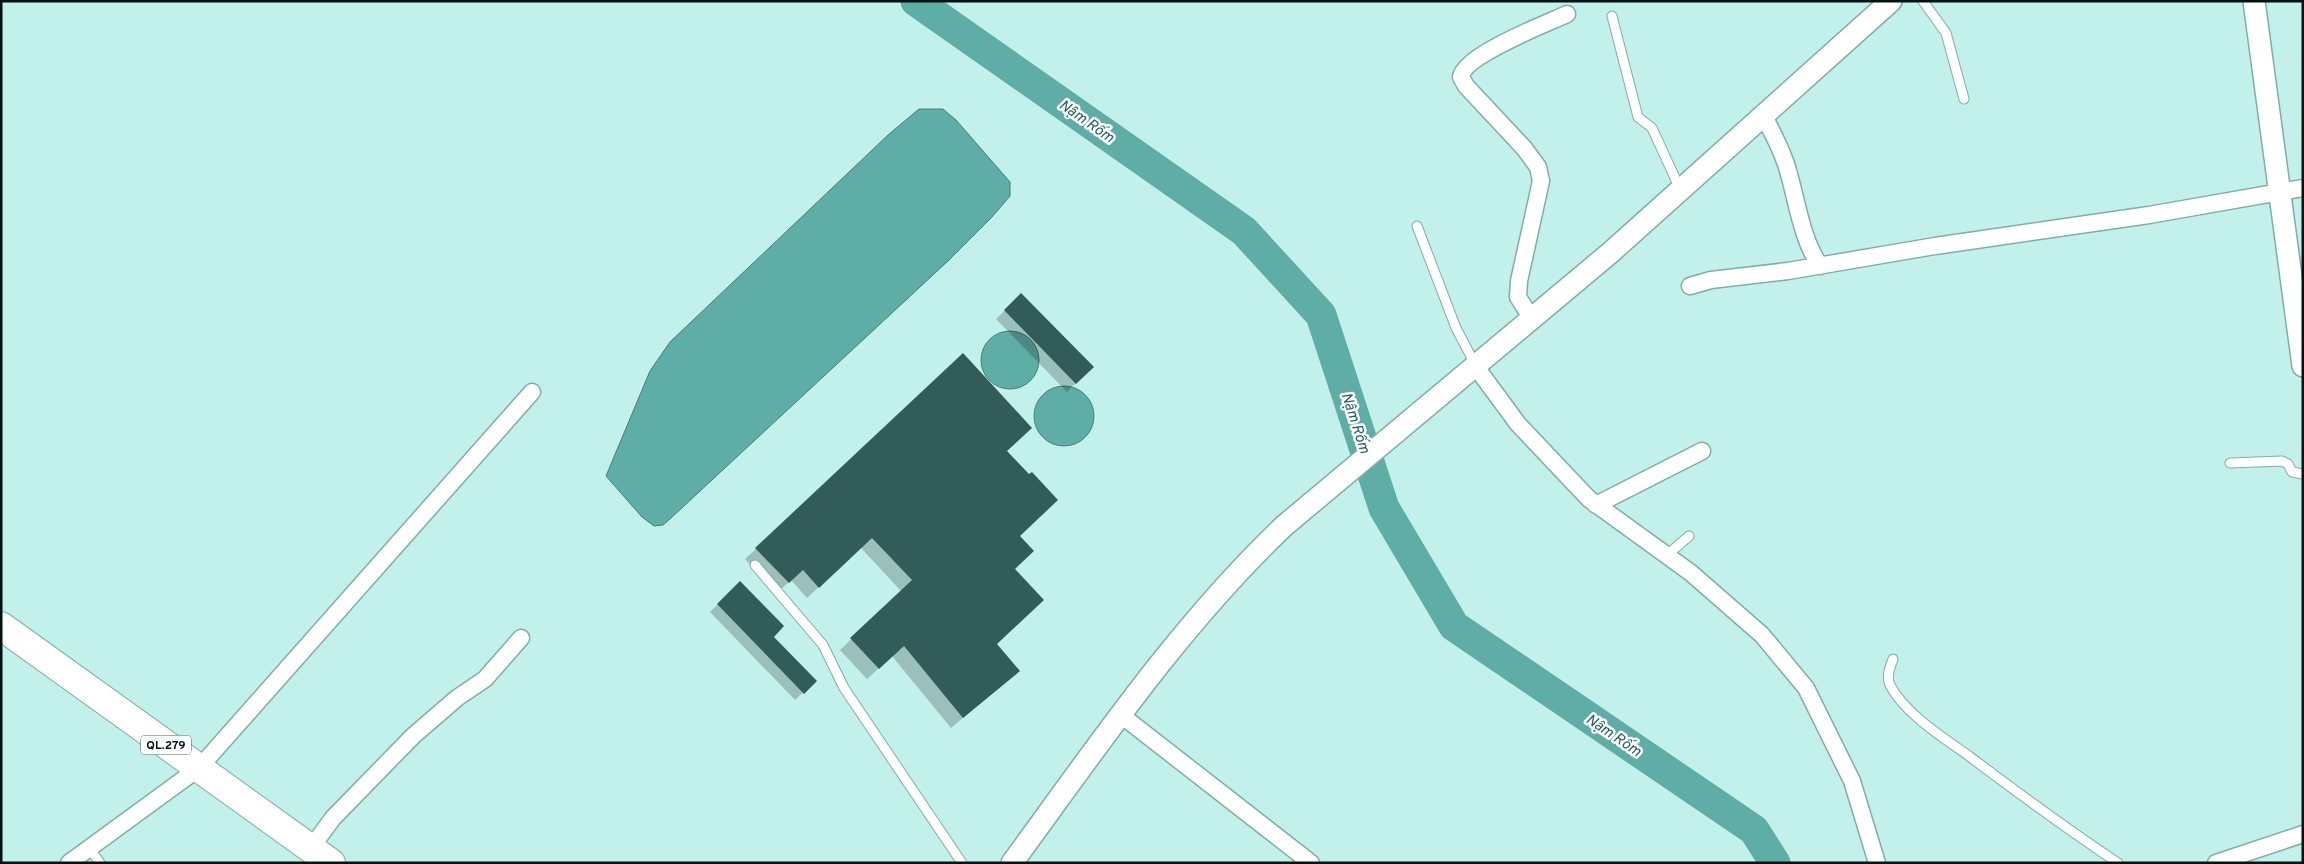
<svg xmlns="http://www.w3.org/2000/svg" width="2304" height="864" font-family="Overpass,sans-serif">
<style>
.water{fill:#5eada6;stroke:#437f79}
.shadow{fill:#0003}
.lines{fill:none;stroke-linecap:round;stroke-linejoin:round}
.river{stroke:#5eada6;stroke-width:31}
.building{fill:#325c58}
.service-casing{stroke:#81ada9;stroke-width:11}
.minor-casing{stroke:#81ada9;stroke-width:19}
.tertiary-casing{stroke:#81ada9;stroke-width:24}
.trunk-casing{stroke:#81ada9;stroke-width:30}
.service{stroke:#fff;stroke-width:9}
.minor{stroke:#fff;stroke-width:16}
.tertiary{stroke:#fff;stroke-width:21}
.trunk{stroke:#fff;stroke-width:28}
.labels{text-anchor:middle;stroke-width:5;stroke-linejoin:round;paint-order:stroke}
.shield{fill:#fff;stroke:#4f5a58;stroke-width:1}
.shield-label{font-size:12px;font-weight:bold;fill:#031311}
.water-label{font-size:15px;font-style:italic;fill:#1e5f5a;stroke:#fff}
</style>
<rect width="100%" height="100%" fill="#c2f0eb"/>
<path class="water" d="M919,109H943L956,120L1010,182V196L992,217L948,261L671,518L663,525L654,526L642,517L606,476L650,371L670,342L888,135Z
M981 360a29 29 0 1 1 58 0a29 29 0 1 1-58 0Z
M1034 416a30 30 0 1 1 60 0a30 30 0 1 1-60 0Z"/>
<path class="shadow" d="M1021,295L1092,367L1067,392L996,319Z
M1006,451L1014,569L996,644L1018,671L951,728L892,656L867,679L840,650L901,591L861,548L807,598L791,580L777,593L745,559L756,549Z
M740,583L772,637L815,681L795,700L710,612Z"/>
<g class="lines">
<path class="river" d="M916,1L1244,231L1321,315L1384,508L1454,626L1754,830L1775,863"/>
</g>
<path class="building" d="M1021,293L1094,367L1076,384L1004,310Z
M963,353L1032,428L1007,451L1029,474L1032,472L1058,500L1020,536L1034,551L1015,569L1044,600L997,644L1020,671L963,718L904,646L879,669L850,638L912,580L872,538L819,588L803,570L789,583L755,548Z
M740,581L784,626L774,637L817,681L804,694L717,604Z"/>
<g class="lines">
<defs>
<path id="service" d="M1923,1L1946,33L1964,99
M1612,16L1638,117L1652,128L1680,189
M1417,226L1456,328L1476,366
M2230,463L2282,461L2288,464L2292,472L2303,474
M1666,556L1689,536
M755,565L823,645L844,688L962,863
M1893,659C1890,667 1886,677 1890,685C1904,713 1944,738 1969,756C2018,793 2067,829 2118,863
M90,849L100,863"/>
<path id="minor" d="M1763,115C1772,131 1780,147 1786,164C1797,198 1800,236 1820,266
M1690,286L1711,280L1788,271L1935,246L2149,215L2303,188
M1532,319L1518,297L1519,281L1541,181L1538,167L1524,148L1466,86L1461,77C1464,55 1546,24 1567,14
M1476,367L1518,424L1589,499L1691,573L1762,635L1806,688L1852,781L1877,863
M1596,505L1702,451
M1121,715L1311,863
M311,848L333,818L413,736L457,698L485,679L521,638
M69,863L199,768L532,392
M2216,863L2303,834"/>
<path id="tertiary" d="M2254,1L2303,366
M1012,863C1097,747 1179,626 1284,526L1610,253L1891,1"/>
<path id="trunk" d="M1,626L331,863"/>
</defs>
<use href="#service" class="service-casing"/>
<use href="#minor" class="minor-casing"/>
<use href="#tertiary" class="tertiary-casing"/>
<use href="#trunk" class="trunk-casing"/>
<use href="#service" class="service"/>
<use href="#minor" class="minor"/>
<use href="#tertiary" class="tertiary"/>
<use href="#trunk" class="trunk"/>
</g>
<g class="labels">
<rect class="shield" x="141" y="735.5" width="50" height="19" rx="4"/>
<g class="shield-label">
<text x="166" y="749">QL.279</text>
</g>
<g class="water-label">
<text transform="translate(1087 121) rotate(35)" y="5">Nậm Rốm</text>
<text transform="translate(1356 423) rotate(72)" y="5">Nậm Rốm</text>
<text transform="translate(1614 735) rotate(34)" y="5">Nậm Rốm</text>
</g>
</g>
<rect width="2304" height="864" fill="none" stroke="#031311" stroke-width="5"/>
</svg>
